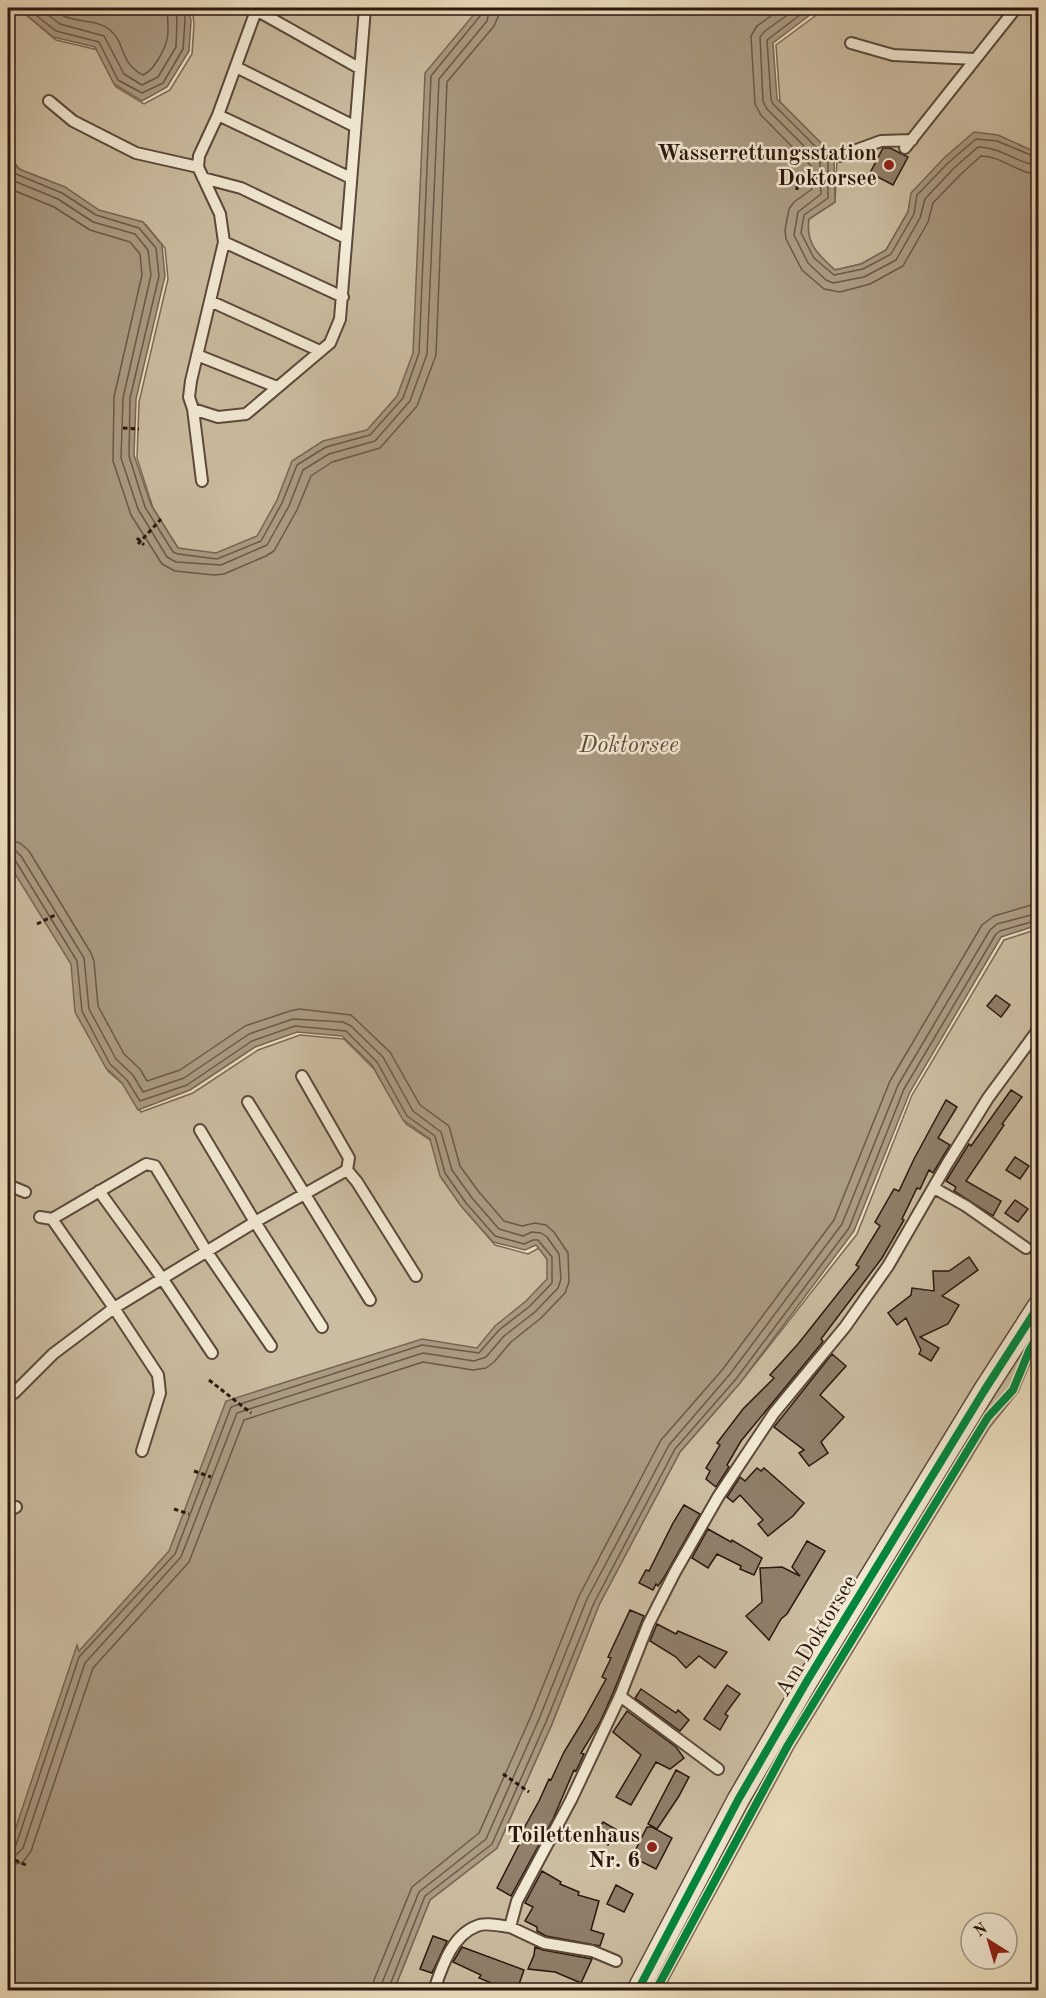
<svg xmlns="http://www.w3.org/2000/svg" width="1046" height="1998" font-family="'Old Standard TT',serif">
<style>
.green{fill:#cbbda1;stroke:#7b6a58;stroke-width:1.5}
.water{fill:#aa9b83;stroke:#765;stroke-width:1.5}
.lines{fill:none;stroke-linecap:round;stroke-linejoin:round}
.shore{stroke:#6a5949;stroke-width:1.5}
.building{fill:#8f7f6b;stroke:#2b170f;stroke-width:1.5}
.service-casing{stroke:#5b493b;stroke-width:14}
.minor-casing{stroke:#5b493b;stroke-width:24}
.path{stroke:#2b170f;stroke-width:3;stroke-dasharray:4.5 3;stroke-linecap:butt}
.service{stroke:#f3ead5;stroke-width:10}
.minor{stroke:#f3ead5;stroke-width:21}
.cycleway-casing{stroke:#f3ead5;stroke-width:11}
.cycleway{stroke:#00873e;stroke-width:8}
.poi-dot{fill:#8f2418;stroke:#f3ead5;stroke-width:2}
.labels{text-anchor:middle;stroke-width:5;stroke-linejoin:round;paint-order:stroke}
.poi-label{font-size:22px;font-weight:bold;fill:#2b170f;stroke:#f3ead5;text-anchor:end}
.street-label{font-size:22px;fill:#2b170f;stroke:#f3ead5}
.water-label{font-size:24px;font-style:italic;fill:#5e4c3d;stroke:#f3ead5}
</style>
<rect width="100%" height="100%" fill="#ecdfbf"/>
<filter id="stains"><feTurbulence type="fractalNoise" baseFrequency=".00333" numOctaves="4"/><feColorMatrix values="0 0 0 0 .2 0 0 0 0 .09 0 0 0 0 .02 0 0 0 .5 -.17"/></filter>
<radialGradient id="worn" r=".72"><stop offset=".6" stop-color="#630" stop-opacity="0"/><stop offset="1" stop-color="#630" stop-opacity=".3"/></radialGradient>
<path class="green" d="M8,8H18L56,40L98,50L116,87L144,104L170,90L192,54L194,24L192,8H480L416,356L400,399L260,539L219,555L180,551L153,508L137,458L139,402L168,279L165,248L146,225L102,213L22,172L8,155Z
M826,8H869L907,14L978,13L985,8H1038V154L912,193L908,212L886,250L861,264L835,270C818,255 805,243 809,219L835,202L837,159L780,102L776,45Z
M8,852L74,967L78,1015L108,1071L125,1086L141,1112L193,1093L258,1050L300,1035L344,1039L374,1069L406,1124L433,1142L442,1179L464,1209L495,1245L528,1254L539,1248L549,1262L550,1282L479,1351L172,1554L8,1864Z
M1038,929V1344L1018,1392L989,1428L795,1746L663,1990H394L430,1900L497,1848L552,1724L599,1605L680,1452L740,1383L857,1234L912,1095L1004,940Z"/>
<path class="water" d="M18,8H189L191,21L189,51L167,87L142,101L114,84L95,47L53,37Z
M477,8H819L773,43L777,99L834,156L835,202L809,219C805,243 818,255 835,270L861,264L886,250L908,212L911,193L944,158L974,132L998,135L1038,153V925L1001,937L910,1092L854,1231L740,1383L680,1452L599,1605L552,1724L497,1848L430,1900L394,1990H8V1851L77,1645L79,1651L169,1551L226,1401L422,1339L477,1348L495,1326L526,1301L547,1279V1259L536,1245L525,1250L493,1242L461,1206L440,1176L430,1139L403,1120L372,1065L342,1036L297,1032L255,1047L190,1090L138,1110L122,1083L106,1068L75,1012L71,964L12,869L8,856V156L19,169L65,187L99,210L143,222L162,245L165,276L136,399L134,455L151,505L178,548L216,553L257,536L277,500L292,461L323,441L367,430L397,396L413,353L425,73L476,12Z"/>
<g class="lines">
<path class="shore" d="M27,8L56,31L99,42L118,80L142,93L163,83L183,49L185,21L184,8
M39,8L60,24L104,36L124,74L142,85L158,77L176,47L177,21L176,8
M53,8C56,10 60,15 64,16C78,23 97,19 110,30C126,43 119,63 143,75C151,71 154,66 159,58C171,38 168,30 167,8
M782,8L757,26L751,36L755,104L761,115L811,166L812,189L794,202L789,209L785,230L786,239L802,270L824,289L840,292L870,284L903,266L928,222L933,203L960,175L981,156C1002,156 1018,174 1038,174
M797,8L765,31L760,37L763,101L767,109L820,162L821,194L798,212L794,235L808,263L826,280L833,283L864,277L896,260L920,218L925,199L954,168L978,147C1002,147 1017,164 1038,165
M809,8L767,40L771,99L773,104L828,159V198L804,215L801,233L814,258L834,275L863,269L891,254L914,214L917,195L948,163L976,139L997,141L1038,158
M8,165L16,174L62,193L96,215L139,228L156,248L159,276L130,398L129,456L145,507L173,552L178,554L217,559L261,541L282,503L297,465L326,447L370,435L403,398L419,353L431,76L480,16L482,8
M8,176L14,181L58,199L93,222L135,234L148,250L151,275L123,398L121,458L138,509L167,557L176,562L221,565L267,545L289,506L303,470L329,454L375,441L410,401L427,354L439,79L487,21L490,8
M8,188L54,207L90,230L130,242L140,254L142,275L114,397L113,461L131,515L162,564L175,571L214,575L224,574L266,556L274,551L297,510L311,476L332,462L380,448L417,406L436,355L447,82L494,26L498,17L499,8
M8,840L20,843L29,851L91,953L94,961L98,1006L124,1054L140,1069L147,1081L180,1070L245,1026L290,1011L299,1009L351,1015L390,1052L420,1105L449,1126L460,1166L479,1192L504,1221L522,1226L535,1223L546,1225L554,1232L568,1253L569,1282L565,1293L541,1318L511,1342L494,1362L486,1368L473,1370L423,1362L244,1420L189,1562L93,1668L31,1851L23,1862L8,1866
M8,849L16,851L21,856L84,958L89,1009L116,1059L133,1075L143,1092L184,1078L249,1034L293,1019L343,1022L351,1026L383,1057L413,1111L441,1132L452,1170L472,1198L499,1229L523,1236L532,1232L541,1233L547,1237L559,1254L561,1279L558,1288L535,1312L504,1336L486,1357L474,1361L423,1353L237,1413L181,1557L85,1663L23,1848L16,1855L8,1857
M8,857L15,860L77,961L82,1011L110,1064L127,1080L140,1101L187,1085L252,1041L295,1026L346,1031L377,1062L407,1116L435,1136L445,1173L466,1203L495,1236L524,1244L533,1240H538L552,1257V1283L530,1306L499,1330L479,1353L422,1345L231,1407L175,1554L79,1657L16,1845L13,1849H8
M372,1990L374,1980L412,1887L479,1833L531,1716L579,1596L661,1440L723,1369L834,1220L890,1081L982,925L994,916L1038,903
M381,1990L382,1983L419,1892L486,1839L539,1719L587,1599L669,1445L730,1374L842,1224L898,1085L990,930L997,924L1038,913
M388,1990L425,1896L492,1844L546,1722L594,1603L675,1449L736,1379L849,1228L904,1089L996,934L1000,931L1038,920"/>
</g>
<path class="building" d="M883,148H890L908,157L893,185L870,173Z
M996,995L1010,1005L1001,1017L987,1006Z
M1011,1090L1022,1097L1002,1124L1004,1125L966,1181L1001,1201L993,1216L954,1191L956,1187L946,1181L969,1144L971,1146Z
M946,1100L957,1107L938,1138L950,1145L933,1173L929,1170L920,1189L917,1188L902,1219L904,1220L882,1258L821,1339L823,1341L821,1344L741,1441L727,1465L729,1467L716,1487L706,1479L710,1471L706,1468L720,1445L717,1443L743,1409L774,1378L770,1375L798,1344L859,1267L856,1265L880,1226L875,1222L894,1189L899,1191L914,1159Z
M1015,1157L1029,1166L1020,1179L1006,1170Z
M1015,1200L1028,1209L1018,1222L1005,1213Z
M969,1257L978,1270L942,1296L959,1305L948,1324L920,1337L939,1348L931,1361L919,1354L921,1350L906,1318L897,1325L888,1313L911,1295L912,1288L934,1291L933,1271H949Z
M832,1354L846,1366L820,1395L844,1417L821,1442L828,1453L809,1466L799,1453L804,1450L774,1427Z
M757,1468L761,1471L764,1468L804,1503L793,1516L768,1536L758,1524L763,1520L740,1495L733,1502L727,1497L740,1477L745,1481Z
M684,1505L700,1514L663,1579L658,1586L656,1584L653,1590L639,1583L646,1570L649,1571L673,1523Z
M708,1529L731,1542L732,1540L762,1558L754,1575L740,1569L741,1566L717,1554L708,1568L692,1558Z
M807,1541L825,1551L787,1614L781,1619L769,1640L746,1616L762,1602L760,1568L782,1567L800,1576L792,1567Z
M630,1610L644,1616L613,1693L600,1722L581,1753L584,1754L576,1771L574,1770L553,1819L511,1896L497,1888L526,1831L523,1830L539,1801L549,1779L551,1780L564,1752L583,1721L606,1679L602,1677L611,1658L608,1657Z
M657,1624L676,1634L678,1631L727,1652L715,1668L699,1656L686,1668L676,1657L650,1641Z
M727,1685L740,1694L725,1714L728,1716L720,1730L704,1719Z
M641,1689L676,1713L678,1710L689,1720L680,1731L635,1698Z
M627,1711L676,1747L684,1758L670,1769L656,1762L631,1805L616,1797L641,1755L613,1732Z
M676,1770L689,1777L679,1796L657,1829L648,1824Z
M603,1822L617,1830L608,1845L594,1837Z
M647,1827H652L672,1838L656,1869L632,1857Z
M542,1871L561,1882L560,1884L579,1892L578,1895L599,1901L591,1930L604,1934L600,1946L546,1936L537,1931V1927L525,1921L533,1907L525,1903Z
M616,1885L633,1894L624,1912L607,1904Z
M433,1936L447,1941L432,1973L420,1969Z
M462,1947L524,1970L517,1990H508L479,1978L481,1975L453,1962Z
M535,1947L543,1950L592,1959L581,1983L555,1972L528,1969L534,1955Z"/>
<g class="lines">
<defs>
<path id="service" d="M257,8L218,115L199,156L198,167L220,214L224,242L191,381L189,397L193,409L218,417L246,414L330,343L340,319L365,8
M256,10L359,68
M851,43L893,55L975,59
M236,67L354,126
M49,101L73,121L136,153L198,167
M218,115L351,178
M905,148L1016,8
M840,156L881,141L912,140
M203,178L241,188L346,238
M224,242L343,297
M210,301L320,351
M197,355L277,387
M193,409L202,481
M302,1076L349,1158L347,1170L357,1182L416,1276
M248,1102L370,1300
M200,1130L255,1222L322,1327
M8,1185L25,1192
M934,1188L966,1206L1026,1248
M99,1191L162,1278L212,1353
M40,1217L52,1219L114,1308L158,1375L160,1393L142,1451
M52,1219L146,1164L155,1166L207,1252L271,1346
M14,1393L53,1354L114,1308L255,1222L347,1170
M8,1511L16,1507
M620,1696L718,1769
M616,1961L592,1951L544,1943L510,1927L517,1901L571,1800L620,1696L648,1625L675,1572L718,1497L774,1413L845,1327L888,1266L947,1164L988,1098L1038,1030
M434,1990C442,1967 452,1935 477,1926C485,1922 501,1926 510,1927"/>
<path id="minor" d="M638,1990L738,1800L807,1681L984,1391L1038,1307"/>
</defs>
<use href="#service" class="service-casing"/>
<use href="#minor" class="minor-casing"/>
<path class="path" d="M797,190V178L841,180
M123,428L139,429
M137,538L144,545
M138,544L161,519
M37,924L55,915
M209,1380L251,1413
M194,1471L211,1477
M174,1509L189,1514
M503,1774L529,1792
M8,1857L28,1866"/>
<use href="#service" class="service"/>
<use href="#minor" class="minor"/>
<defs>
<path id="cycleway" d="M638,1990L738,1800L807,1681L984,1391L1038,1307
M656,1990L788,1745L988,1417L1013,1390L1029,1351L1038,1335"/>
</defs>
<use href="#cycleway" class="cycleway-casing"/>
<use href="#cycleway" class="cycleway"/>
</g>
<g class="poi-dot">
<circle cx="889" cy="165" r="6"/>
<circle cx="652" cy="1847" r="6"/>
</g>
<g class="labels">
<g class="poi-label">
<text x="877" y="160">Wasserrettungsstation<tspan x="877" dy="25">Doktorsee</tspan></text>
<text x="640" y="1842">Toilettenhaus<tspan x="640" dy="25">Nr. 6</tspan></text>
</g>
<g class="street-label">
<text transform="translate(815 1635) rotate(-59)" y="8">Am Doktorsee</text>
</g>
<g class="water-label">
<text x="629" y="752">Doktorsee</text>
</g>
</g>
<rect width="1046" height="1998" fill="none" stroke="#ecdfbf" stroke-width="30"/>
<rect x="9" y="9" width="1028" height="1980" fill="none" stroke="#2b170f" stroke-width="3"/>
<rect x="15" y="15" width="1016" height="1968" fill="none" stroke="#2b170f" stroke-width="1.5"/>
<g transform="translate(989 1941) rotate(323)"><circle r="28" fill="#f3ead5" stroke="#a39686" stroke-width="1.5"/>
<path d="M0-4.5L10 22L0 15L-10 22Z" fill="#8f2418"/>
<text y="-9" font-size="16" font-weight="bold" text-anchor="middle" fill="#2b170f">N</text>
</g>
<rect width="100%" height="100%" filter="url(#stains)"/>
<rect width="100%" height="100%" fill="url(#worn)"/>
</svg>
